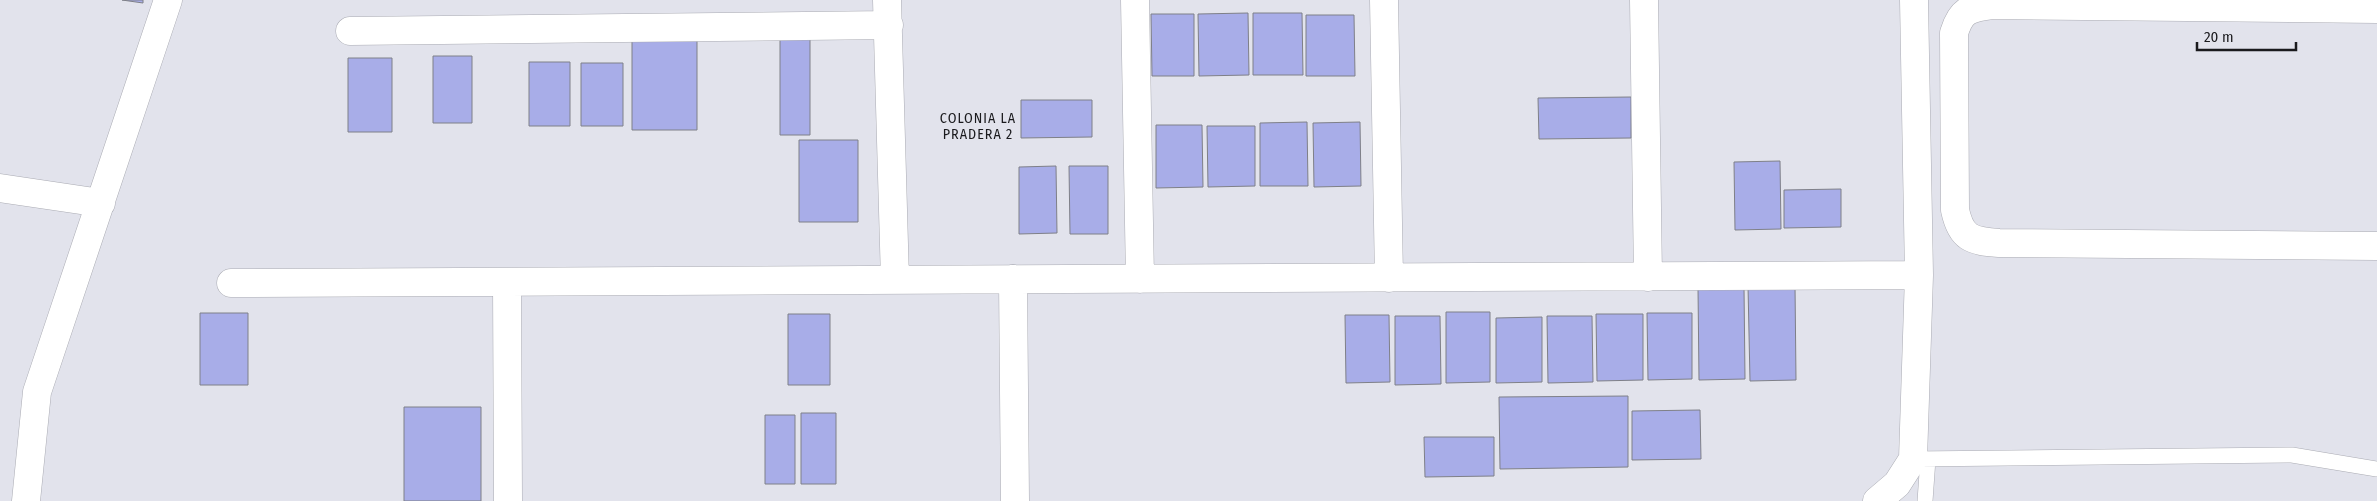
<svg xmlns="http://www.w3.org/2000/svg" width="2377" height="501" font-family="'Fira Sans Condensed',sans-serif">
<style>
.building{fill:#a8ade8;stroke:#7f8088}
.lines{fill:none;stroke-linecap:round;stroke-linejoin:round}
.lane-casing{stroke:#aaabb3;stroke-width:16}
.street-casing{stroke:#aaabb3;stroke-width:29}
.lane{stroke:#fff;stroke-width:15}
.street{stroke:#fff;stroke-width:28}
.labels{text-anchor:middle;stroke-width:4.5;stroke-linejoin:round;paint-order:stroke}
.neighbourhood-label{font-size:14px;letter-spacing:1px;fill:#1a1a1d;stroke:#e2e3ec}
</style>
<rect width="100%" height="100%" fill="#e2e3ec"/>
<path class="building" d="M122,0H143V3Z
M1248,13L1249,75L1199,76L1198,14Z
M1253,13H1302L1303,75H1253Z
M1151,14H1194V76H1152Z
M1306,15H1354L1355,76H1306Z
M632,38H697V130H632Z
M780,38H810V135H780Z
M433,56H472V123H433Z
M348,58H392V132H348Z
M529,62H570V126H529Z
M581,63H623V126H581Z
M1631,97V138L1539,139L1538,98Z
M1021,100H1092V137L1021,138Z
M1307,122L1308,186H1260V123Z
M1360,122L1361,186L1314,187L1313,123Z
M1156,125H1202L1203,187L1156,188Z
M1207,126H1255V186L1208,187Z
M799,140H858V222H799Z
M1780,161L1781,229L1735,230L1734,162Z
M1056,166L1057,233L1019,234V167Z
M1069,166H1108V234H1070Z
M1841,189V227L1784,228V190Z
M1795,285L1796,380L1750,381L1748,286Z
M1744,287L1745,379L1699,380L1698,288Z
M1446,312H1490V382L1446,383Z
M200,313H248V385H200Z
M1647,313H1692V379L1648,380Z
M788,314H830V385H788Z
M1596,314H1643V380L1597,381Z
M1345,315H1389L1390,382L1346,383Z
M1395,316H1440L1441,384L1395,385Z
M1547,316H1592L1593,382L1548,383Z
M1542,317V382L1496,383V318Z
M1628,396V467L1500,469L1499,397Z
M404,407H481V501H404Z
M1700,410L1701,459L1632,460V411Z
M801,413H836V484H801Z
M765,415H795V484H765Z
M1424,437H1494V476L1425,477Z"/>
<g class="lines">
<defs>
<path id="lane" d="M1913,459L2292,455L2377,469
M1925,501L1928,459"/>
<path id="street" d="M887,0L895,280
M1135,0L1140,279
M1384,0L1389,278
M1644,0L1648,277
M2377,9L1992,5C1969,8 1961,10 1954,33L1955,210C1961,238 1971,241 1999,243L2377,246
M350,31L889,25
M0,188L101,203
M1013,279L1015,501
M507,282L508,501
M231,283L1919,275
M26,501L37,392L168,0
M1877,501L1897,484L1913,459L1919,275L1914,0"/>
</defs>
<use href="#lane" class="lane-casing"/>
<use href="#street" class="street-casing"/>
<use href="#lane" class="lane"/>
<use href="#street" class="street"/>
</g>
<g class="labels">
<g class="neighbourhood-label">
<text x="978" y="123">COLONIA LA<tspan x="978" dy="16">PRADERA 2</tspan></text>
</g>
</g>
<path d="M2197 42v8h99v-8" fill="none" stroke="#1a1a1d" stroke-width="2.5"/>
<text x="2204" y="42" font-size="15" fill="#1a1a1d" stroke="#e2e3ec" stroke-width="4" paint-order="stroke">20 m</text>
</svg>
